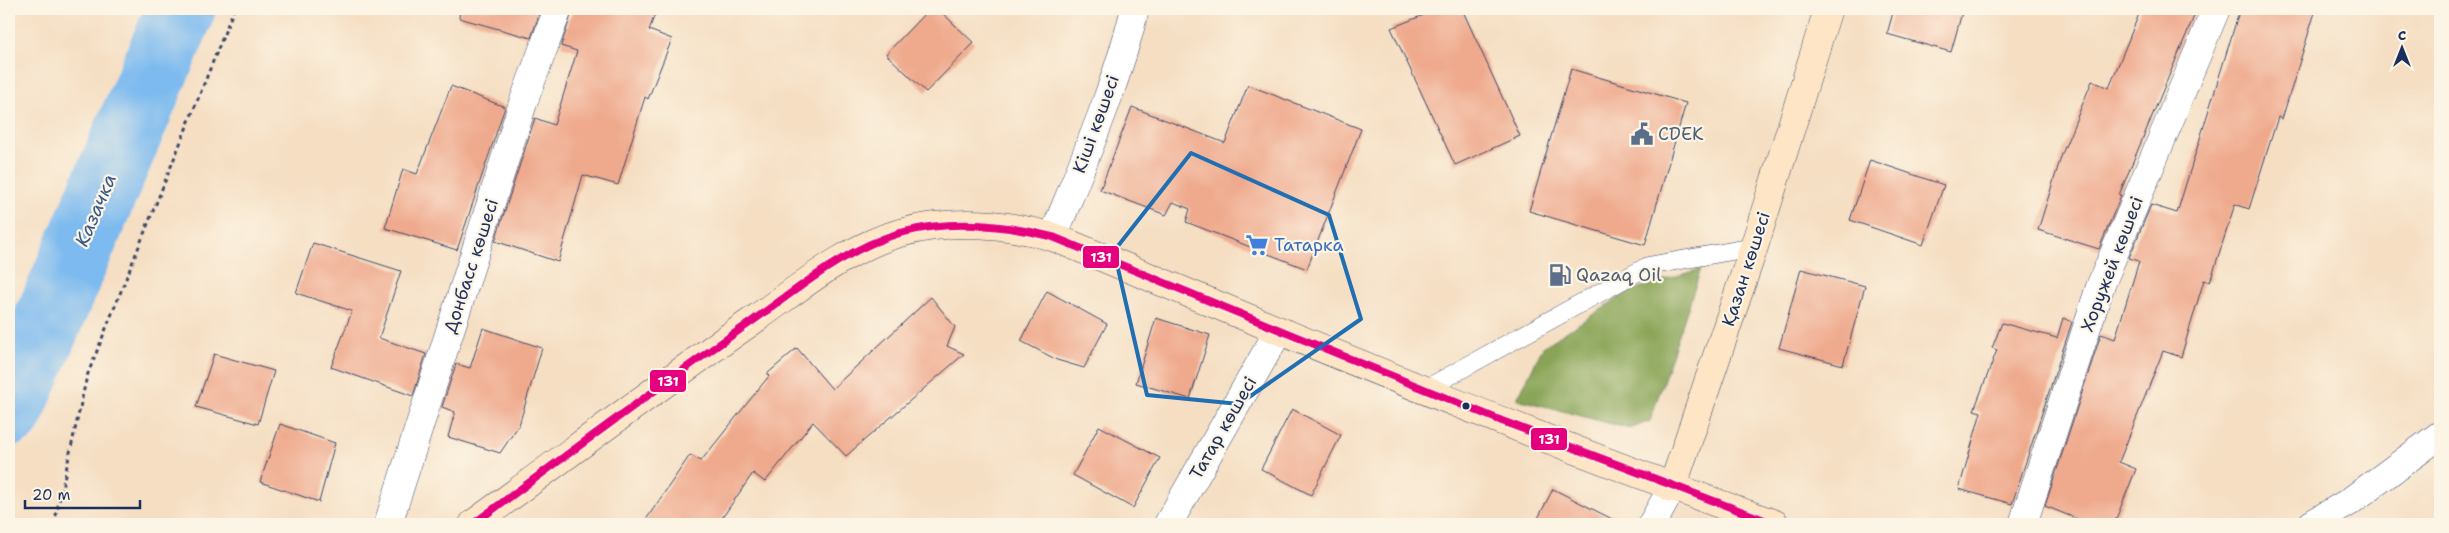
<svg xmlns="http://www.w3.org/2000/svg" width="2449" height="533" font-family="'Shantell Sans',sans-serif">
<style>
.forest{fill:#89a456;stroke:#526a5a}
.lines{fill:none;stroke-linecap:round;stroke-linejoin:round}
.river{stroke:#7bbaef;stroke-width:69}
.building{fill:#efaa8e}
.lane-casing{stroke:#3c496d;stroke-width:19}
.street-casing{stroke:#3c496d;stroke-width:29}
.secondary-casing{stroke:#3c496d;stroke-width:29}
.path{stroke:#3c496d;stroke-width:3;stroke-dasharray:4 4;stroke-linecap:butt}
.lane{stroke:#fff;stroke-width:18}
.street{stroke:#fff;stroke-width:28}
.secondary{stroke:#fde5c5;stroke-width:28}
.bus-1-casing{stroke:#fcf5e5;stroke-width:11}
.bus-1{stroke:#e5007d;stroke-width:8}
.marked{fill:none;stroke:#1f6fb2;stroke-width:4;stroke-linejoin:round}
.bus-dot{fill:#1b2f5e;stroke:#fcf5e5;stroke-width:2}
.labels{text-anchor:middle;stroke-width:4.5;stroke-linejoin:round;paint-order:stroke}
.street-label{font-size:18px;fill:#1b2f5e;stroke:#fcf5e5}
.service-label{font-size:18px;fill:#4e5e75;stroke:#fcf5e5;text-anchor:start}
.shop-label{font-size:18px;fill:#366cbe;stroke:#fcf5e5;text-anchor:start}
.water-label{font-size:19px;font-style:italic;fill:#38598a;stroke:#fcf5e5}
.line-badge{stroke:#fcf5e5;stroke-width:2}
.badge-label{font-size:14px;text-anchor:middle;font-weight:bold;fill:#fff}
</style>
<rect width="100%" height="100%" fill="#fcf5e5"/>
<filter id="ink" filterUnits="userSpaceOnUse"><feTurbulence type="fractalNoise" baseFrequency=".02" numOctaves="2"/><feDisplacementMap in="SourceGraphic" scale="10" xChannelSelector="R" yChannelSelector="G"/><feConvolveMatrix kernelMatrix="1 2 1 2 8 2 1 2 1" color-interpolation-filters="sRGB"/></filter>
<filter id="wash" filterUnits="userSpaceOnUse"><feTurbulence type="fractalNoise" baseFrequency=".0096" numOctaves="4" result="noise"/><feDisplacementMap in="SourceGraphic" scale="20" xChannelSelector="R" yChannelSelector="G"/><feGaussianBlur stdDeviation="1.12" result="paint"/><feColorMatrix in="noise" values="0 0 0 0 0 0 0 0 0 0 0 0 0 0 0 0 0 1.4 0 .05"/><feComposite in="paint" operator="in"/></filter>
<g filter="url(#wash)">
<rect width="100%" height="100%" fill="#f5dec2"/>
<path class="forest" d="M1701,269L1650,421L1630,429L1517,399L1543,347L1629,291Z"/>
<g class="lines">
<path class="river" d="M9,412L181,9"/>
</g>
<g id="blocks">
<path class="building" d="M460,9H541L531,38L459,18Z
M573,9H657L649,30L672,39L648,99L645,97L618,185L583,175L558,262L495,241L535,118L554,125L577,51L561,46Z
M929,9H938L974,43L926,92L886,54Z
M1439,9H1462L1520,136L1455,165L1391,28Z
M1894,9H1963L1951,52L1887,34Z
M2141,9H2197L2119,195H2121L2099,249L2038,230L2062,154L2092,81L2109,88Z
M2240,9H2316L2282,119L2278,117L2249,209L2235,204L2210,282L2204,280L2181,357L2163,351L2119,462L2136,469L2114,524H2090L2045,506L2101,334L2115,339L2139,261L2129,258L2151,205L2177,213Z
M1571,69L1686,103L1645,245L1529,211Z
M1248,85L1361,129L1307,269L1186,222L1190,209L1173,202L1166,215L1100,190L1132,107L1225,143Z
M451,86L505,107L457,250L385,228L403,169L417,174Z
M1870,160L1944,185L1923,245L1850,220Z
M313,243L401,271L379,338L426,354L413,396L331,367L352,311L296,293Z
M1801,269L1865,286L1843,365L1779,348Z
M1047,291L1107,324L1084,368L1057,360L1021,341Z
M931,297L955,327L947,346L964,354L846,456L813,422L765,482L753,473L718,524H643L690,455L701,461L769,376L767,374L797,348L832,389Z
M1156,318L1210,335L1190,399L1136,383Z
M2063,318L2072,322L2012,504L1959,489L1981,412L1974,410L1997,350L1992,348L2002,323L2057,338Z
M483,328L542,348L519,425L500,453L448,437L455,412L442,407L456,364L470,368Z
M214,354L274,371L258,424L196,407Z
M1292,409L1341,435L1311,495L1261,469Z
M280,424L335,443L319,502L260,482Z
M1099,426L1160,458L1133,508L1073,475Z
M1553,489L1622,524H1535Z"/>
</g>
</g>
<g filter="url(#ink)">
<use href="#blocks" fill-opacity="0" stroke="#3c496d" stroke-width="1"/>
<g class="lines">
<defs>
<path id="lane" d="M1422,391L1648,266L1754,247"/>
<path id="street" d="M1053,237C1083,162 1116,87 1135,9
M388,524L523,103L558,9
M1168,524L1278,332
M1652,524L1672,488
M2023,524L2100,287L2216,9
M2312,524L2349,502L2440,435"/>
<path id="secondary" d="M1672,488L1754,247L1828,9
M473,524C568,455 661,384 758,317C802,286 847,248 900,233C952,219 1002,222 1053,237C1292,336 1530,437 1775,524"/>
</defs>
<use href="#lane" class="lane-casing"/>
<use href="#street" class="street-casing"/>
<use href="#secondary" class="secondary-casing"/>
<path class="path" d="M54,524L87,376L234,9"/>
<use href="#lane" class="lane"/>
<use href="#street" class="street"/>
<use href="#secondary" class="secondary"/>
<defs>
<path id="bus-1" d="M473,524C566,456 657,387 751,322C798,289 844,249 900,233C951,219 1003,224 1053,237L1502,421L1775,524"/>
</defs>
<use href="#bus-1" class="bus-1-casing"/>
<use href="#bus-1" class="bus-1"/>
</g>
</g>
<path class="marked" d="M1191,153L1329,215L1361,319L1239,404L1147,395L1114,251Z"/>
<defs>
<symbol id="civic-bare" viewBox="-9 -9 18 18"><path d="M-.6-6.5H3V-4.5H.6V-3L4-1V1h2V6H-6V1h2V-1L-.6-3ZM-1.2 2.5V6h2.4V2.5Z" fill="#5c6f8a" stroke="#fcf5e5" stroke-width="2.5" paint-order="stroke"/></symbol>
<symbol id="supermarket-bare" viewBox="-9 -9 18 18"><path d="M-6-5.5h2.5l.6 2H6L4.5 2H-2.5L-4.4-4H-6ZM-1.5 3.2a1.3 1.3 0 1 0 .1 0ZM3 3.2a1.3 1.3 0 1 0 .1 0Z" fill="#3f7fe0" stroke="#fcf5e5" stroke-width="2.5" paint-order="stroke"/></symbol>
<symbol id="fuel-bare" viewBox="-9 -9 18 18"><path d="M-5.5-6h7V0h2V4h1.3V-2.5L3-4.5l.8-.8L6-3V5H2.5V1h-1V6h-7ZM-4.2-4.7v3.2H.2V-4.7Z" fill="#5c6f8a" stroke="#fcf5e5" stroke-width="2.5" paint-order="stroke"/></symbol>
</defs>
<g fill-rule="evenodd">
<use href="#civic-bare" x="1626" y="118" width="32" height="32"/>
<use href="#supermarket-bare" x="1241" y="229" width="32" height="32"/>
<use href="#fuel-bare" x="1544" y="259" width="32" height="32"/>
</g>
<circle class="bus-dot" cx="1466" cy="406" r="4.5"/>
<g class="labels">
<g class="street-label">
<text transform="translate(1096 124) rotate(-70)" y="6">Кіші көшесі</text>
<text transform="translate(2112 264) rotate(-69)" y="6">Хоружей көшесі</text>
<text transform="translate(471 266) rotate(-72)" y="6">Донбасс көшесі</text>
<text transform="translate(1746 269) rotate(-72)" y="6">Қазан көшесі</text>
<text transform="translate(1223 428) rotate(-60)" y="6">Татар көшесі</text>
</g>
<g class="service-label">
<text x="1658" y="140">CDEK</text>
<text x="1576" y="281">Qazaq Oil</text>
</g>
<g class="shop-label">
<text x="1274" y="251">Татарка</text>
</g>
<g class="water-label">
<text transform="translate(95 210) rotate(-67)" y="7">Казачка</text>
</g>
</g>
<g class="line-badge">
<rect x="1082" y="245" width="38" height="24" rx="5" fill="#e5007d"/>
<rect x="649" y="369" width="38" height="24" rx="5" fill="#e5007d"/>
<rect x="1530" y="427" width="38" height="24" rx="5" fill="#e5007d"/>
</g>
<g class="badge-label">
<text x="1101" y="262">131</text>
<text x="668" y="386">131</text>
<text x="1549" y="444">131</text>
</g>
<rect width="2449" height="533" fill="none" stroke="#fcf5e5" stroke-width="30"/>
<g transform="translate(2402 48)" stroke="#fcf5e5" stroke-width="4" paint-order="stroke">
<path d="M0-4L9 19L0 12L-9 19Z" fill="#1b2f5e"/>
<text y="-8" font-size="14" font-weight="bold" text-anchor="middle" fill="#1b2f5e">С</text>
</g>
<path d="M25 500v8h115v-8" fill="none" stroke="#1b2f5e" stroke-width="2.5"/>
<text x="32" y="500" font-size="15" fill="#1b2f5e" stroke="#fcf5e5" stroke-width="4" paint-order="stroke">20 m</text>
</svg>
